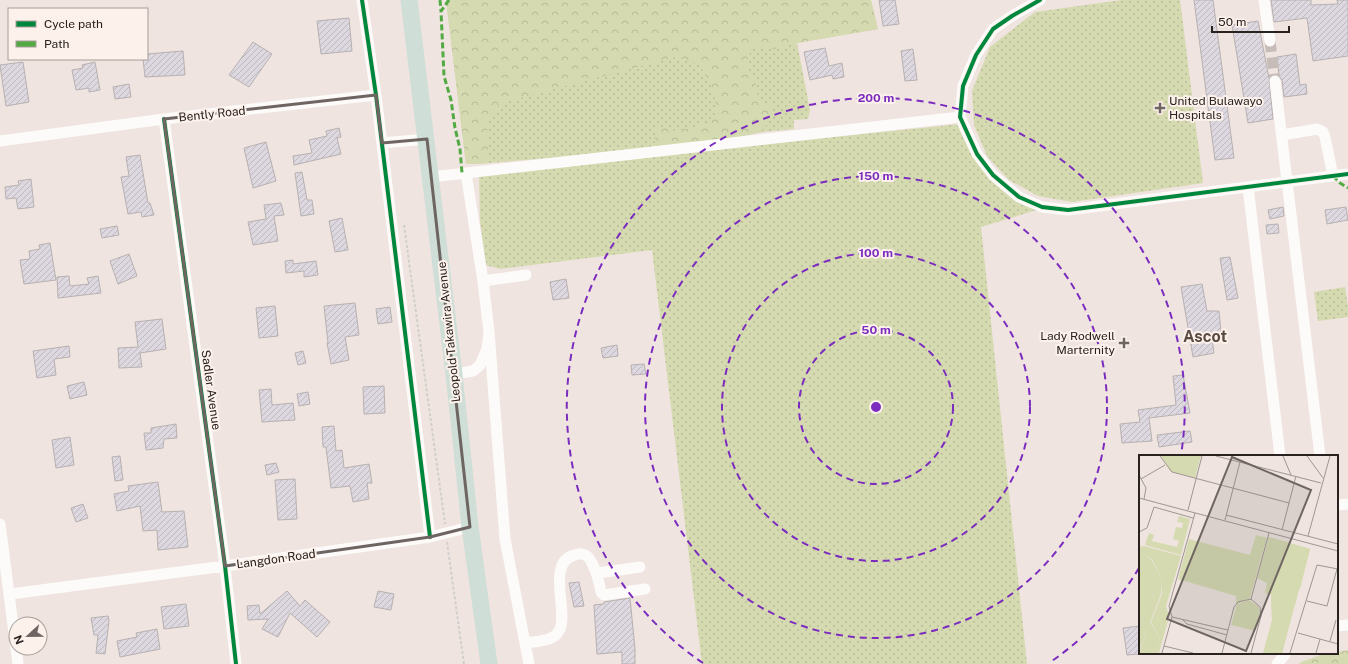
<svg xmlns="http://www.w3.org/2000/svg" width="1348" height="664" font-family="'Public Sans',sans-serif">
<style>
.grass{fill:url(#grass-dots)}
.forest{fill:url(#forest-crowns)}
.building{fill:url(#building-hatch);stroke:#b7b1b2}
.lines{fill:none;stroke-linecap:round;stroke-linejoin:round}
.minor-tunnel{stroke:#c7bdb8;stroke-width:11;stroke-dasharray:11 5.5;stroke-linecap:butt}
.path{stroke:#d1cecd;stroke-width:2;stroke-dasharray:3 2;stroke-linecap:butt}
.minor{stroke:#fdfbfa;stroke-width:11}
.highway{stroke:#cfded7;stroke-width:17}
.quiet{stroke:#53aa43;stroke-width:3;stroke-dasharray:6 3;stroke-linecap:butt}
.cycleway-casing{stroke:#fcf1eb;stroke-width:6}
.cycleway{stroke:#00873e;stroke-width:4}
.marked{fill:none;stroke:#6e6562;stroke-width:3;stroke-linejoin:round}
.ring{fill:none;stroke:#7b2cbf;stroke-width:2;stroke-dasharray:7 5}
.poi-dot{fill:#6e6562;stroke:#fcf1eb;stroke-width:1.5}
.labels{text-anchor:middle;stroke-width:4;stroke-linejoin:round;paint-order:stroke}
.poi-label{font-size:12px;fill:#28211e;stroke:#fcf1eb;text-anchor:start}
.street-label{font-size:12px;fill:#28211e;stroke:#fcf1eb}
.district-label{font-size:16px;font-weight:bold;fill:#594a42;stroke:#fcf1eb}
.inset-road{fill:none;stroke:#9f9692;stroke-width:1}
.view{fill:#6e6562;fill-opacity:0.15;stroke:#6e6562;stroke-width:2}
.inset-edge{fill:none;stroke:#28211e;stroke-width:2}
.centre{fill:#7b2cbf;stroke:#fcf1eb;stroke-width:2}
.ring-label{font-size:12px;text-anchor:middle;font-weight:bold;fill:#7b2cbf;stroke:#fcf1eb;stroke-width:4;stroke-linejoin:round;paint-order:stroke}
</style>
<defs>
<pattern id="grass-dots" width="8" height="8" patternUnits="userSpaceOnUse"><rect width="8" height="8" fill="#d5dab0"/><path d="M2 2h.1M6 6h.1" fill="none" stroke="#b7bb97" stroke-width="1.8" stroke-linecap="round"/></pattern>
<pattern id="forest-crowns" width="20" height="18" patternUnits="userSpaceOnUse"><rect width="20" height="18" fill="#d5dab0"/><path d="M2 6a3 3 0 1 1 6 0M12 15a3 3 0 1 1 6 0" fill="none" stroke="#b7bb97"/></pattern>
<pattern id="building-hatch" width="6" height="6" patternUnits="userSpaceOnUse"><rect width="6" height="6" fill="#ddd7df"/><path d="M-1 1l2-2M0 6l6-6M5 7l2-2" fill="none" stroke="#beb8bf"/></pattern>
</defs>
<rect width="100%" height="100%" fill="#efe4df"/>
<path class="grass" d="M446,0H871L878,29L797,43L810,110L808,119L794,120V129L762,132L723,140L548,158L478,164H466Z
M1122,0H1180L1203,183L1072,202L1038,196L1009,180L987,156L974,125L972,91L990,47L1035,12Z
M960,124L974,156L1040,209L981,227L1027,664H702L652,250L500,269L486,265L480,220L479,174Z
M1345,287L1348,307V317L1318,321L1314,292Z"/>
<path class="forest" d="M446,0H871L878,29L797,43L774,49L753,47L747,60L749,70L755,80L759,102L770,104L774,114L762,132L723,140L660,147L654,137L659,126L676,131L706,124L717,112L713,89L699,64L676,57L501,103L487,119L488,161L478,164H466Z
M1348,650V664H1299L1301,662L1326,653H1337V652Z"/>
<path class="building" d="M879,0H895L899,24L883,26Z
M1194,0H1213L1234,158L1215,160Z
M1271,0H1311V5L1338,4L1337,0H1348V56L1313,61L1307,18L1274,22Z
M349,18L352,51L321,54L317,21Z
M1258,21L1269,78L1273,119L1248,123L1232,25Z
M253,42L272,54L249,87L229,75Z
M825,48L829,66L842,63L844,77L833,79L832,75L810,80L804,52Z
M913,49L917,80L905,81L901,51Z
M183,51L185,75L145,77L143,59H147V54Z
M1296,54L1300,85L1306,84L1307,94L1284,97L1282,80L1279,76L1277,57Z
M23,62L29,102L6,106L0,65Z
M95,62L100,90L89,92V88L76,90L72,70L83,68L82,65Z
M129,84L131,97L115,99L113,87Z
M339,128L341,137L337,138L341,154L294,165L293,156L312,153L309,140L327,136L326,131Z
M266,142L276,181L253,188L244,148Z
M140,155L148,203H150L154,215L142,217L141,212L128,214L121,177L129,176L126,157Z
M302,172L307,200H312L314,214L301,216L295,173Z
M31,179L34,207L18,209L16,198L6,199L5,187L19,185L18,181Z
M281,203L284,215L274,216L278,241L253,245L248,222L266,219L264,205Z
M1283,207L1284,216L1270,219L1268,210Z
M1346,207L1348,220L1327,224L1325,210Z
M342,218L348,250L335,252L329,221Z
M1278,224L1279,233L1267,234L1266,225Z
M117,226L119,235L102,238L100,229Z
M50,243L56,280L24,284L20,260L30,259L29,251L40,249L39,245Z
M129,254L137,276L118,284L110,261Z
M1230,257L1238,298L1227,300L1220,258Z
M293,260V264L316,261L318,275L304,277V271L286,273L285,261Z
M69,276L70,286L89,284L87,278L98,276L101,293L58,298L57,277Z
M566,279L569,298L553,300L550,282Z
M1202,284L1207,311H1219L1221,332L1211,333L1214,353L1193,357L1181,287Z
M355,303L359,335L345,337L349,360L331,364L327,343H328L324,306Z
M275,306L278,336L259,338L256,308Z
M390,307L392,322L378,324L376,309Z
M162,319L166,349L140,353L142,367L119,368L118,348L138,347L135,322Z
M617,345L618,356L603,358L601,348Z
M69,346L70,357L54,359L56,375L37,378L33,351Z
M303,351L306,363L298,365L295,353Z
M644,364L646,374L632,375L631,365Z
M1183,375L1190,413L1149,418L1152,441L1122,443L1120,424L1140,422L1138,410L1176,405L1173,376Z
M84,382L87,395L70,399L67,386Z
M384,386L385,413L364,414L363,387Z
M271,389L272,405L293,403L295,420L262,422L259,390Z
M308,392L310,404L299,406L297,394Z
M176,424L177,438L164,439L163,448L146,450L144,433H151V428Z
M334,426L336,451L342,450L344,468L369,464L372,483H367L369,499L353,502L350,486L331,488L326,447H323L322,427Z
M1190,431L1192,442L1159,447L1157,435Z
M70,437L74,465L56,468L52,440Z
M120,456L123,480L115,481L112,457Z
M276,463L279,472L267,475L265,465Z
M295,479L297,519L278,520L275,480Z
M158,482L162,512L184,511L188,547L158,550L157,530L143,531L140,506L117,511L114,494L129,491L128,486Z
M83,504L88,518L76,522L71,508Z
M579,582L584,606L574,607L569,583Z
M287,591L300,606L305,600L330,622L317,637L290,613L278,637L262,629L268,619L248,620L247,606L259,605L260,614Z
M378,591L394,594L391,610L374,607Z
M630,598L635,649V664H622V652L597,654L594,605L604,604V602Z
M186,604L189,626L164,629L161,607Z
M108,616L109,621L105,654L96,653L98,635H94L91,618Z
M1140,626V654L1127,655L1123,628Z
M157,629L160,649L120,657L117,641L137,637L136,633Z"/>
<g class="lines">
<path class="minor-tunnel" d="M1270,41L1275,81"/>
<path class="path" d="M404,225L445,524
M447,542L464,664"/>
<path class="minor" d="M362,0L376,95L430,537
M1040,0L1012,16L993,29L976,55L963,86L960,117L977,154L993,175L1019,197L1042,207L1068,210L1348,174
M1264,0L1270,41
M1275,81L1320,456
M164,119L225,566L236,664
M1282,135L1317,129L1323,132L1325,137L1333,176
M0,141L164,119L376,95
M382,143L427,139
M431,177L960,117
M1248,187L1280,456
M483,281L526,275
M489,332L505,539L529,664
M454,374L473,371L480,365L487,349L489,332L483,281L466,173
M1337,505L1348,504
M0,524L18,664
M598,573L640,567
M10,594L225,566L430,537L470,527
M1337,626L1348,625
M525,643C537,641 555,642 560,629C568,610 546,561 575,555C577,554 579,553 581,554C586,554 590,558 592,563C597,573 599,581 601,592L604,595L645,589
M1277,664L1286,653"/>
<path class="highway" d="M409,0L454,374L470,527L489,664"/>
<path class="quiet" d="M440,0L441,11
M449,0L441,11L444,76L451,100L455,128L460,149L462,173
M1333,176L1340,183L1348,188"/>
<defs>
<path id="cycleway" d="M362,0L376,95L430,537
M1040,0L1012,16L993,29L976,55L963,86L960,117L977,154L993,175L1019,197L1042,207L1068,210L1348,174
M164,119L225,566L236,664"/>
</defs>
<use href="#cycleway" class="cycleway-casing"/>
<use href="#cycleway" class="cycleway"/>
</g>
<path class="marked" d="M376,95L382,143L427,139L470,527L430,537L225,566L164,119Z"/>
<g class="ring">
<circle cx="876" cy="407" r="77"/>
<circle cx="876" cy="407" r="154"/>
<circle cx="876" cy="407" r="231"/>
<path d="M1139 568A309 309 0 0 1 1049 663M703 663A309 309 0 1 1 1181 455"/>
</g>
<g class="poi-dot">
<path d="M1158 102h4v4h4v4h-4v4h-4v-4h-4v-4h4z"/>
<path d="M1122 337h4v4h4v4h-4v4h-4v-4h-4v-4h4z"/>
</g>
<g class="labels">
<g class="poi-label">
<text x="1169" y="105">United Bulawayo<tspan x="1169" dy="14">Hospitals</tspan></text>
<text x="1115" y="340" text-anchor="end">Lady Rodwell<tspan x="1115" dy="14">Marternity</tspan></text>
</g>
<g class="street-label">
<text transform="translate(212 114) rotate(-6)" y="4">Bently Road</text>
<text transform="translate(449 332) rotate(-96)" y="4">Leopold Takawira Avenue</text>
<text transform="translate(211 390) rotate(82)" y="4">Sadler Avenue</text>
<text transform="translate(276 559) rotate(-8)" y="4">Langdon Road</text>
</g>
<g class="district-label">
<text x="1205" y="342">Ascot</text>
</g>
</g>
<g transform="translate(1139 455)">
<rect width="199" height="199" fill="#efe4df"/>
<path d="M22,1H62L56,23L31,16ZM40,61L51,64L42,100L6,90L10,78L15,80L13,86L38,92L40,86L34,84L37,72L43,73L44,68L38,67ZM117,80L128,83L111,143L97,149V141L39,124L50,84L111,100ZM130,82L171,94L143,198H124L133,165L132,139L126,138L128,128L118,123ZM0,104L11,113L16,123V135L0,174ZM110,145L119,151L121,158L116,176L92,170L98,149ZM11,167L21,183L17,198H0Z" fill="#d5dab0"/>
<path d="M130,82L171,94L161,134L156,138L158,143L155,152V147L153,148L145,159L143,171L133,165L132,139L126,138L130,122L119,119L123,106L125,107L124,115L133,113L136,90L129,85ZM5,91L42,101L27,151L30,162L20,198H17L21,183L12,167L23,139V125L13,104L0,96V92ZM144,174L149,175L143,198H134L138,181Z" fill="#d5dab0"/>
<path d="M0,96L12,104L23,125L22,139L0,196V174L16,135V123L11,113L0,104Z" fill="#d5dab0"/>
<path class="inset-road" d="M21,1L33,17L150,48M77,1L182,28M144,1L152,20M168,1L184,23M0,20L7,33L5,44M2,24L26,10M0,43L199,96M15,52L54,63M49,55L63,1M87,60L199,89M86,65L101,7M143,75L157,21M0,77L8,73L15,52M169,81L191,1M112,144L130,78M168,146L188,151L198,114M33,162L89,175M44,165L48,169L88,180M159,178L199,189M191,186L197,165M25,191L54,198M23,198L33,162L30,151L56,58M83,198L95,152L99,147L112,144L121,152L122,161L112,198M151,198L178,110L199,114M177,198L181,184"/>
<path class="view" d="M93,2L172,35L107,196L28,164Z"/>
<rect width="199" height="199" class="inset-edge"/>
</g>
<circle cx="876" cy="407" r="6" class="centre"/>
<g class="ring-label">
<text x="876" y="102">200 m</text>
<text x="876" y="180">150 m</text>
<text x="876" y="257">100 m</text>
<text x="876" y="334">50 m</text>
</g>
<rect x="8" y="8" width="140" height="52" fill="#fcf1eb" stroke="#a79e99"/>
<rect x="16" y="21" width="20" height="6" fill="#00873e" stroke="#a79e99"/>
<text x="44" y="28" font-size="12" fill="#28211e">Cycle path</text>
<rect x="16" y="41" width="20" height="6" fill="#53aa43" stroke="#a79e99"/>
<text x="44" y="48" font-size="12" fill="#28211e">Path</text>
<g transform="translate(28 636) rotate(248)"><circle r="19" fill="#fcf1eb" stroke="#a79e99"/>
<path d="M0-3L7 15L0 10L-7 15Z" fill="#6e6562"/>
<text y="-6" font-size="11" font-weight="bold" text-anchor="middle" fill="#28211e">N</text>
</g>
<path d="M1212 26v6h77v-6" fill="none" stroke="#28211e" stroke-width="2"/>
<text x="1218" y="26" font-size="12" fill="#28211e" stroke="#fcf1eb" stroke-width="3" paint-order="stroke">50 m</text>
</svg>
